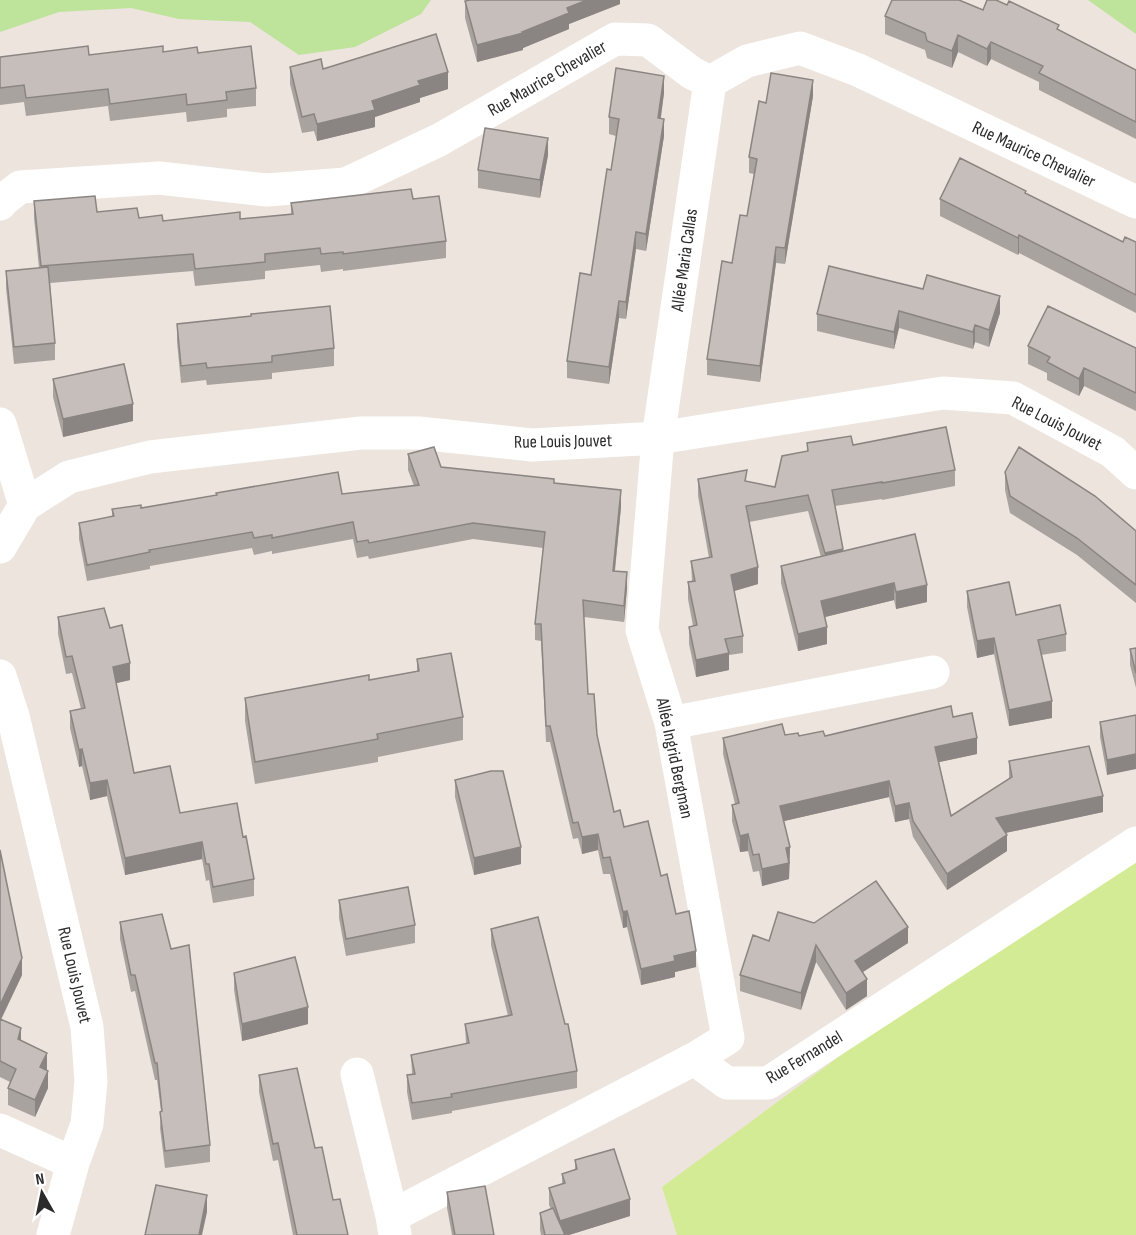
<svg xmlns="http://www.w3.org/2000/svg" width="1136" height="1235" font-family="'Sofia Sans Condensed',sans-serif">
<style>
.green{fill:#bee39a}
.pitch{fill:#d4eb95}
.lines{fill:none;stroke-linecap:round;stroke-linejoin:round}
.street{stroke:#fff;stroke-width:33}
.wall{fill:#a9a3a0}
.shaded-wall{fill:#8a8582}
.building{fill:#c5beba;stroke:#8a8582;stroke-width:1.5}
.labels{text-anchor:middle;stroke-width:4.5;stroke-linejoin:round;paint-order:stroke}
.street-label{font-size:18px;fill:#2b2b2b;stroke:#fff}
</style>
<rect width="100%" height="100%" fill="#ede4dd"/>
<path class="green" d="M0,0H431L421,14L355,47L299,55L250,22L179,19L131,8L59,12L0,32Z
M1088,0H1136V34Z"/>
<path class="pitch" d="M1136,862V1235H677L662,1187L973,958Z"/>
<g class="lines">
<path class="street" d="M0,204L2,201L20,187L159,178L267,190L346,184L439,140L615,39L648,40L692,73L710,82L747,61L800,48L858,70L1136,202
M0,424L25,505
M0,547L25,505L69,477L150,457L361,433H419L532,445L658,438L943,393L1013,398L1113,452L1136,473
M0,676L13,716L87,1027L91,1081L87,1124L73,1163L53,1235
M671,723L933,672
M694,1059L728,1038L671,723L642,630L658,438L710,82
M357,1074L392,1216
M0,1130L73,1163
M395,1235L392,1216L694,1059L727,1083H768L1136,843"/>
</g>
<path class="wall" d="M620,0V4L569,24V29L523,48V50L477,62L465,18V1Z
M983,10L1059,30L1136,70V139L1039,90V82L991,59L987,66L958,52L952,68L927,58L925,50L885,34V16Z
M163,52L198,53L256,88V106L227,109V117L187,122L186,112L110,121L108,106L26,116L24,102L0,105V57Z
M290,67L323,69L448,89L420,98V102L375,117V127L317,141L314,131L302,133L290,84Z
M664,93L661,118L664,136L646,251L636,249L626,319L619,318L609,384L567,378V361L591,275L611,170L616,136L609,134V117Z
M813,96L785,264L776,263L760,382L707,375V359L732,263L747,216L754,174L749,173V157L766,103Z
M548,155L540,198L478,188V170Z
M1026,193L1123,242H1136V313L1019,253L1018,255L940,216V199Z
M413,199L446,241V258L343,271V269L321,272L320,265L265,271V279L195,286L193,271L50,283L55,343V360L14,364L6,288V271L39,268L34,218V201L139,218L163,221L240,219L291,214V203Z
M829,266L1000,313L989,347L975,342L973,349L899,328L894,349L817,331V314Z
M177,324L334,348V366L272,373V379L207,385L206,380L181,383L177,342Z
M1028,346L1136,348V411L1084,386L1079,396L1047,380V373L1028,364Z
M53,379L133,421L63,437L53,397Z
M807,443L853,445L955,470V486L882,500V499L835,506L843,551L927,602L896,609L894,600L825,617L827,644L798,651L781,583V566L821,557L808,511L749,522L758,584L734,591L743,636V653L729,655V670L696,677L689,644V627L693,626L688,599V582H692L691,561L709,558L698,496V479L747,482L775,487L807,451Z
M408,454L441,467L554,483L621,507L615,571L627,588L624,622L584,617L588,694L614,812L624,827L661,876L696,967L675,972V977L641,985L627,927L623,928L610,874H603L598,850L582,854L578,838L573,839L550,742H546L541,641L535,640V624L543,548L473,539L369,559L368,556L357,558L353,539L272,554V551L254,555L252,548L150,566V569L87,581L79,539V523L112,517V509L141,508L342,494L414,486L408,470Z
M1005,472L1136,531V603L1077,555L1010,513L1005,490Z
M967,591L1016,615L1066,634V651L1041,655L1052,718L1009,726L994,654L977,658L967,607Z
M58,617L110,628L130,680L116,683L134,773L180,813L243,837L254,879V896L213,903L209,880L206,881L202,859L125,875L107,796L90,800L82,766L79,767L70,728V711L81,709L72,673L66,674L58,634Z
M1136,648V688L1130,665V649Z
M417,659L463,717V740L378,757V762L255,784L245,721V698L369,680L417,671Z
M1136,715L1107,775L1100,737V722Z
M953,717L977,754L939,762L951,816L1009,779V761L1103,812L1005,833L1007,851L947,890L913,837L909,819L895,822L889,797L784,821L790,847L789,879L762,886L759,871L753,872L748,851L740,852L732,821V805L735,804L723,754V738L785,735L825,736Z
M455,780L521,864L474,875L455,797Z
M0,850L22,975L1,1020L47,1070L48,1088L35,1117L8,1105V1088L10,1082L0,1077Z
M339,900L415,925V943L346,956L339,918Z
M120,922L210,1145V1162L165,1168L160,1128L161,1111L157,1080H155L135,991L131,992L120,939Z
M814,923L908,943L863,972L867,996L846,1010L816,962L801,1010L740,991V975L769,941Z
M491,929L577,1071V1088L452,1111V1113L412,1120L407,1092V1075L412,1074L411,1055L466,1044L465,1024L508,1016L491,945Z
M234,973L308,1024L242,1041L234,990Z
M259,1075L315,1148L333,1200L348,1235H293L278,1160L273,1161L259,1092Z
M575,1160L630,1216L569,1235H541L540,1230V1213L551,1209L549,1205V1188L562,1184V1174L575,1170Z
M447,1192L494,1235H452L447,1208Z"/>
<path class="shaded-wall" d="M587,0H620V4L569,24V29L523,48V50L477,62V45L522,32L567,8Z
M958,35V52L952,68V51Z
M991,42V59L987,66V49Z
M448,72V89L420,98V102L375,117V127L317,141V124L418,81Z
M664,76V93L658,135V118Z
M813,80V96L785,264V248Z
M664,119V136L646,251V234Z
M548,138V155L540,198V180Z
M636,232V249L626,319V302Z
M1019,235V253L1018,255V238Z
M776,247V263L760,382V366Z
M1000,296V313L989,347V330Z
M619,301V318L609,384V367Z
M899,311V328L894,349V332Z
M975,325V342L973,349V332Z
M1084,368V386L1079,396V379Z
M133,404V421L63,437V419Z
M621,490V507L613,587V571Z
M843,549V566L825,570V553Z
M758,567V584L731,592V575Z
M627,572V588L624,622V606Z
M894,583V600L821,618V601Z
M927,585V602L896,609V592Z
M827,627V644L798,651V634Z
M994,638V654L977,658V641Z
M729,653V670L696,677V660Z
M130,663V680L113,684V667Z
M1052,701V718L1009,726V710Z
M977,738V754L935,763V747Z
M82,749V766L79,767V750Z
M1136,754V769L1107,775V760Z
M107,780V796L90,800V783Z
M889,781V797L780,822V806Z
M1103,796V812L996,835V818Z
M909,803V819L895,822V806Z
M598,834V850L582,854V837Z
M748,834V851L740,852V836Z
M1007,835V851L947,890V874Z
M202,842V859L125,875V858Z
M521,847V864L474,875V858Z
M790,847L789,879L762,886V869L786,848Z
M627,911V927L623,928V912Z
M908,927V943L855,977V961Z
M816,945V962L801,1010V993Z
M696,951V967L675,972V977L641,985V969L674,956Z
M22,958V975L0,1021V1005Z
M867,979V996L846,1010V993Z
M308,1007V1024L242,1041V1024Z
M21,1028V1045L18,1039Z
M47,1053V1070L40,1084V1067Z
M48,1071V1088L35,1117V1100Z
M207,1195V1212L202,1235H199Z
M630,1199V1216L569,1235H560V1221Z"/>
<path class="building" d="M470,0H587L567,8L569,13L522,32L523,33L477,45L465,1Z
M892,0H959L983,10L987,0H996L1007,5L1009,1L1059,25L1057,29L1136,70V122L1039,73L1043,66L991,42L987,49L958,35L952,51L927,41L925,33L885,16Z
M436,34L448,72L418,81L420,85L372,101L375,110L317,124L314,114L302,117L290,67L321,59L323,69Z
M88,46L89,55L163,46V52L197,47L198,53L251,46L256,88L226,92L227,100L187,105L186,94L110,104L108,89L26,98L24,85L0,88V57Z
M616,68L664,76L658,118L664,119L646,234L636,232L626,302L619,301L609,367L567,361L580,273L591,275L607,169L611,170L619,119L609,117Z
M771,73L813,80L785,248L776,247L760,366L707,359L722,261L732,263L740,215L747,216L757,159L749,157L759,101L766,103Z
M485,128L548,138L540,180L478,170Z
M960,158L1026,191L1025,193L1123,242L1125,237L1136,242V295L1019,235L1018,238L940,199Z
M411,189L413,199L439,196L446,241L343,254V252L321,254L320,248L265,254V262L195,269L193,254L41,266L34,201L95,196L97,212L137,208L139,218L162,215L163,221L240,212V219L293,214L291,203Z
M829,266L923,289L927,275L1000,296L989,330L975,325L973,332L899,311L894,332L817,314Z
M48,267L55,343L14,347L6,271Z
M330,306L334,348L272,356V362L207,368L206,363L181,366L177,324L251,316V314Z
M1048,306L1136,348V393L1084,368L1079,379L1047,362L1050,357L1028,346Z
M124,364L133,404L63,419L53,379Z
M946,427L955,470L882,483V482L832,490L843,549L825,553L808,495L746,506L758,567L731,575L743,636L725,639L729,653L696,660L689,627L697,625L688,582L695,581L691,561L712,557L698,479L747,470L745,481L775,487L782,456L808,451L807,443L851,436L853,445Z
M434,447L441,467L554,479V483L621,490L613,571L627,572L624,606L583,600L588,694H594L597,735L614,812L620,810L624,827L648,821L661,876L667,874L676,914L689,911L696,951L674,956L675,961L641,969L627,911L623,912L610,857L603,858L598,834L582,837L578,822L573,823L550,726H546L541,624H535L545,532L473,523L369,543L368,540L357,542L353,522L272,538V535L254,538L252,532L149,550L150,552L87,565L79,523L114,516L112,509L141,505V508L217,495L216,493L338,472L342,494L419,485L408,454Z
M1019,447L1095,496L1136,531V585L1077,538L1010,496L1005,472Z
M915,534L927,585L896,592L894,583L821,601L827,627L798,634L781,566Z
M1009,582L1016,615L1060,605L1066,634L1038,640L1052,701L1009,710L994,638L977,641L967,591Z
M104,608L110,628L122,625L130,663L113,667L134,773L170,766L180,813L237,803L243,837L246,836L254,879L213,887L209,864H206L202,842L125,858L107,780L90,783L82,749L79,750L70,711L85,708L72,656L66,657L58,617Z
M1136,648V673L1130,649Z
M451,653L463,717L377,734L378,739L255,762L245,698L369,675V680L419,671L417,659Z
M951,706L953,717L972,713L977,738L935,747L951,816L1012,777L1009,761L1089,746L1103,796L996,818L1007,835L947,874L913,821L909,803L895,806L889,781L780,806L790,847L786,848L789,863L762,869L759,854L753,855L748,834L740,836L732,805L739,803L723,738L782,724L785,735L798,733L799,736L823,731L825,736Z
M1136,715V754L1107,760L1100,722Z
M491,771H503L521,847L474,858L455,780Z
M0,850L22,958L0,1005Z
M876,881L908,927L855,961L867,979L846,993L816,945L801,993L740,975L753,935L769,941L778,912L814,923Z
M408,887L415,925L346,939L339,900Z
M162,914L171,949L189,945L210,1145L165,1151L160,1112L162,1111L157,1063H155L135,975H131L120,922Z
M538,917L565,1024H568L577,1071L451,1094L452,1097L412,1103L407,1075L415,1074L411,1055L469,1043L465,1024L512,1015L491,929Z
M295,957L308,1007L242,1024L234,973Z
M0,1019L21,1028L18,1039L47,1053L40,1067L48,1071L35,1100L8,1088L16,1069L0,1061Z
M297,1068L315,1148L322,1147L333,1200L340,1199L348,1235H297L278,1143L273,1144L259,1075Z
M614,1149L630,1199L560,1221L549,1188L565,1183L562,1174L577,1169L575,1160Z
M156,1185L207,1195L199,1235H145Z
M485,1186L494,1235H455L447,1192Z
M553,1208L565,1235H545L540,1213Z"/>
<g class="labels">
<g class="street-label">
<text transform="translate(547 78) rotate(-30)" y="6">Rue Maurice Chevalier</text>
<text transform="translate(1034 154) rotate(25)" y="6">Rue Maurice Chevalier</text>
<text transform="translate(684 260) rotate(-82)" y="6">Allée Maria Callas</text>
<text transform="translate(1057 423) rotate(27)" y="6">Rue Louis Jouvet</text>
<text transform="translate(563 441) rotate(-1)" y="6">Rue Louis Jouvet</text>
<text transform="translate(675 758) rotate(78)" y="6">Allée Ingrid Bergman</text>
<text transform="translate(75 975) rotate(77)" y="6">Rue Louis Jouvet</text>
<text transform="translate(804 1057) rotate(-31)" y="6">Rue Fernandel</text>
</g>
</g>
<g transform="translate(42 1193) rotate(351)" stroke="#ffffff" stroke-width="4.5" paint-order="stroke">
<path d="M0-4.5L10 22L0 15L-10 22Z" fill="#2b2b2b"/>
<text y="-9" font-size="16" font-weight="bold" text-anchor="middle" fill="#2b2b2b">N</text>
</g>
</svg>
